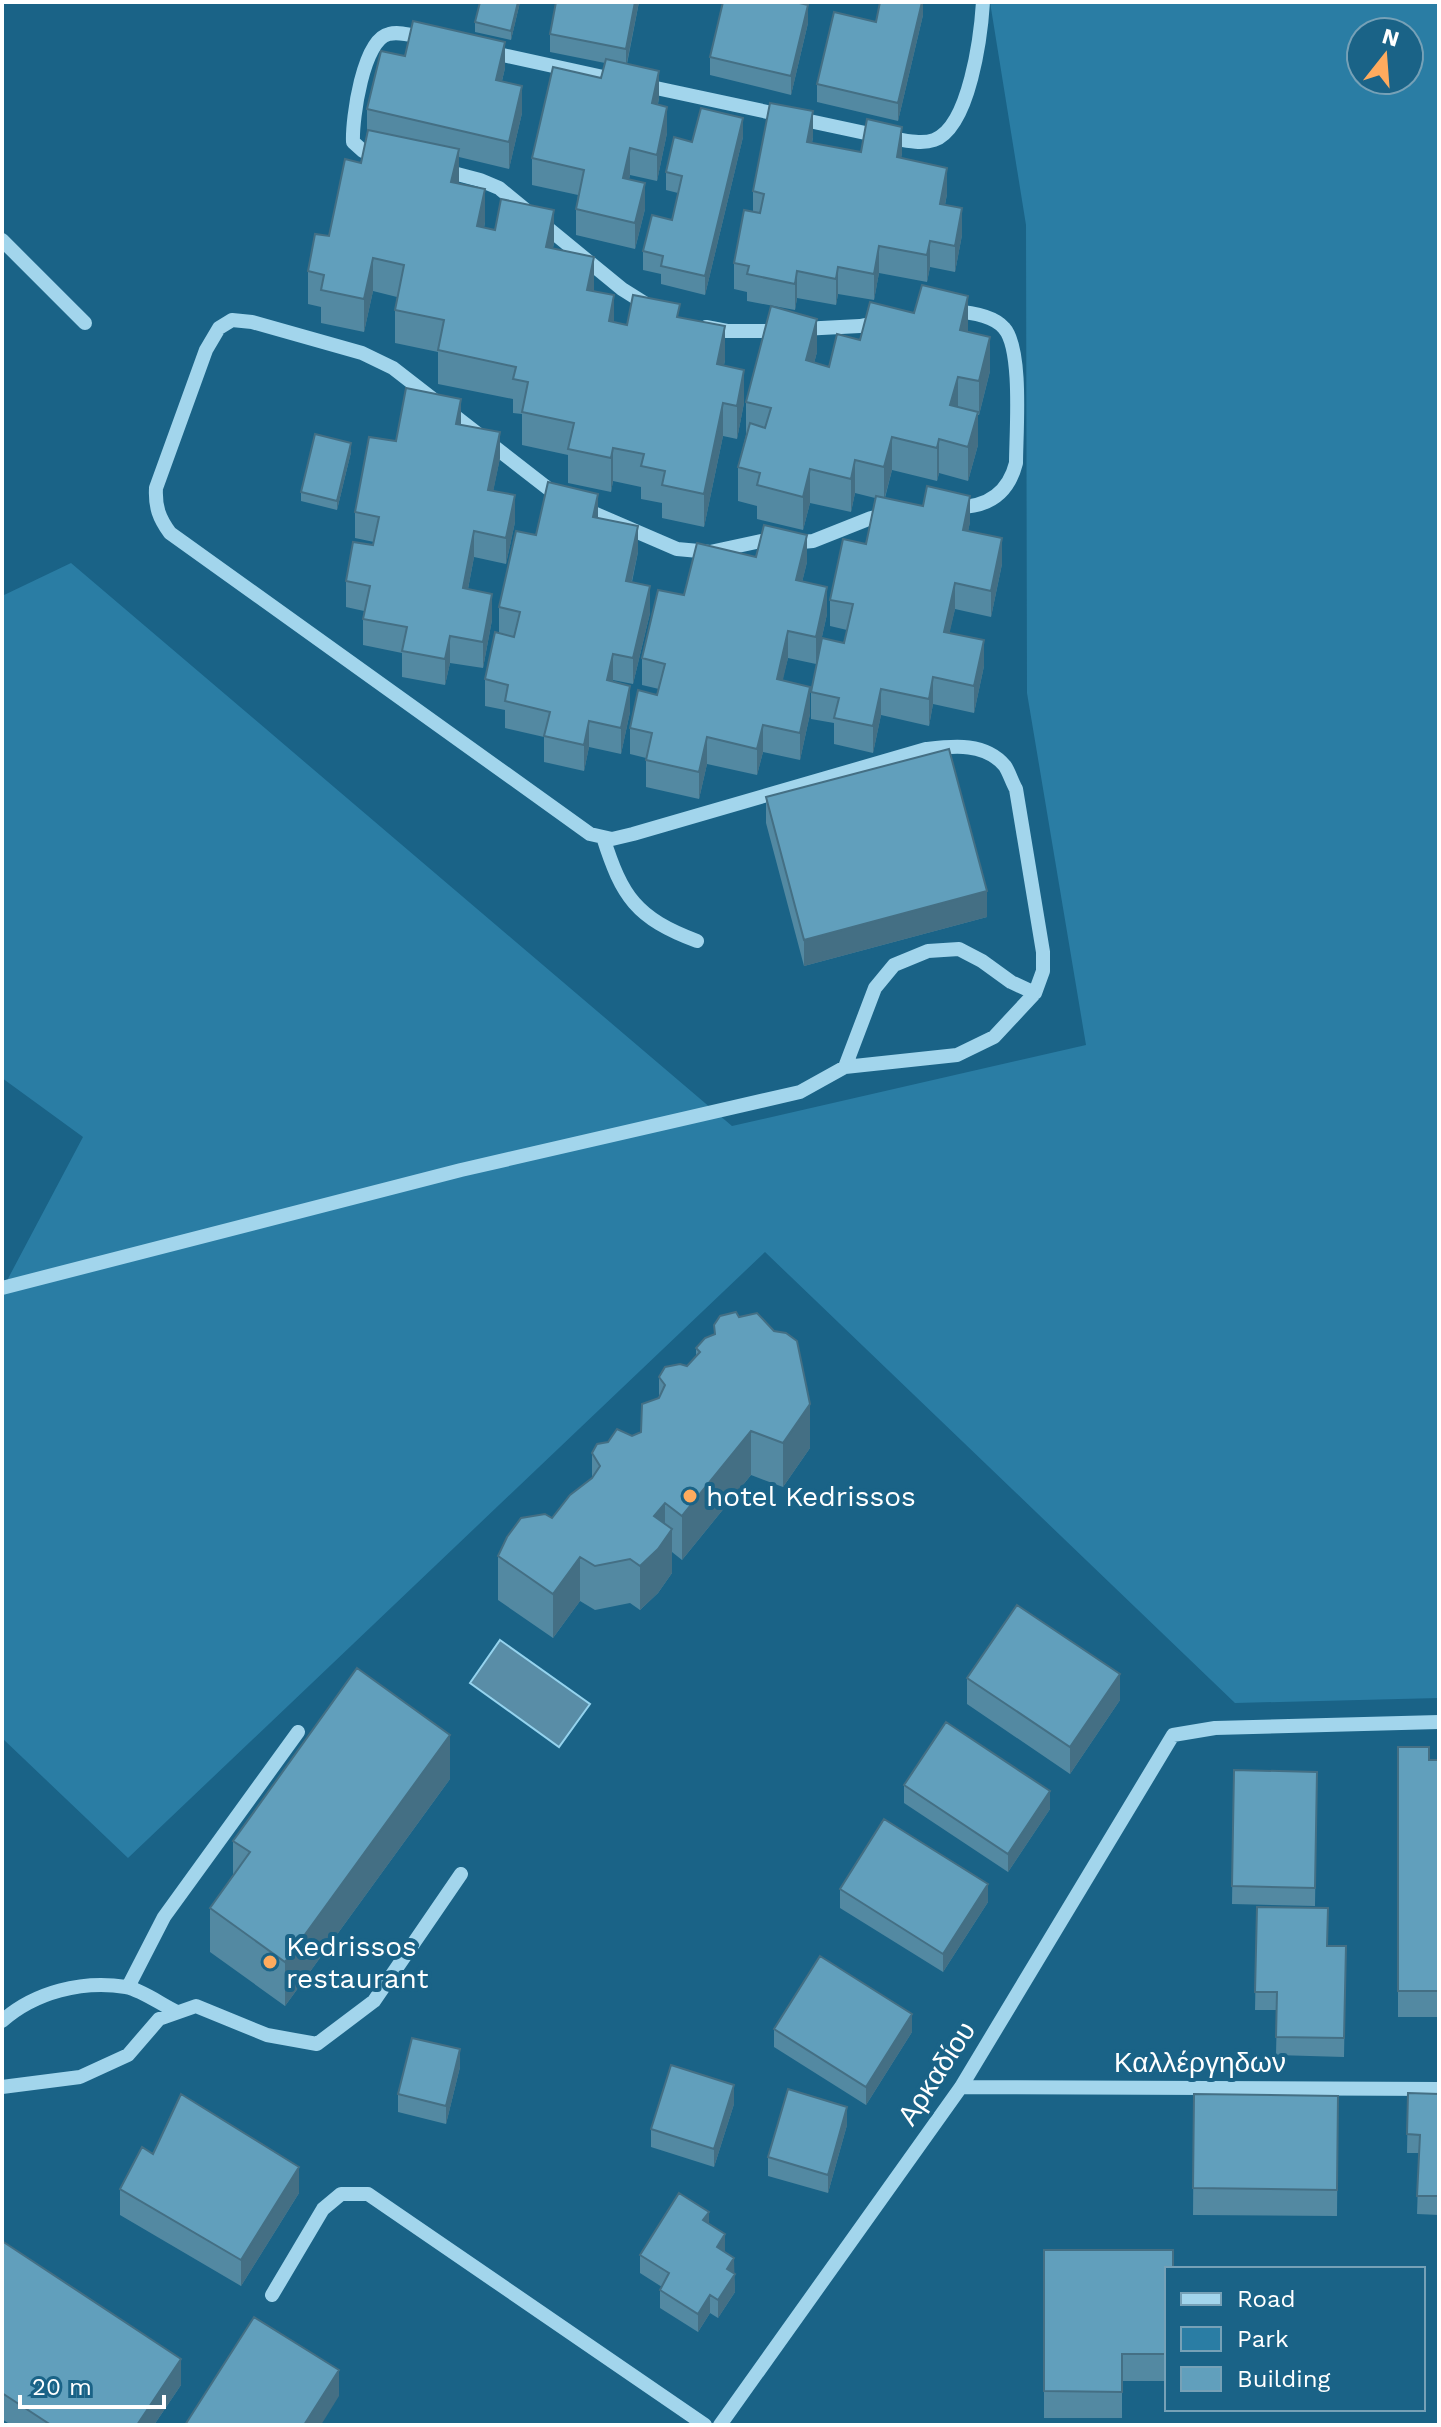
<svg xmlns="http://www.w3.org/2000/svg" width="1441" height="2427" font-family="'Work Sans',sans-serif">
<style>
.green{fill:#2a7da4;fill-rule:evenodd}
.water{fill:#598da7;stroke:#95d3ee;stroke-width:2}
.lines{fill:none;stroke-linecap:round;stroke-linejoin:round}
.minor{stroke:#a2d5ec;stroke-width:14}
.wall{fill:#5389a2}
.shaded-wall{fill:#446f84}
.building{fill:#619fbc;stroke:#446f84;stroke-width:2}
.poi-dot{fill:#feab5e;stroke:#1a6387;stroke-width:3}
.labels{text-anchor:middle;stroke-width:8;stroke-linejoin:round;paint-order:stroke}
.poi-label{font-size:28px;fill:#fff;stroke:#1a6387;text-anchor:start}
.street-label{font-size:28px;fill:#fff;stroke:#1a6387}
</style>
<rect width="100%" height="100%" fill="#1a6387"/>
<path class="green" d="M990,2H1439V1698L1235,1703L765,1252L128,1858L2,1738V1290L83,1137L2,1078V596L71,563L732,1126L1086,1045L1027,693L1026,225ZM1361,32H1409V80H1361Z"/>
<path class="water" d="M500,1640L590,1704L559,1747L470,1683Z"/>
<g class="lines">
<path class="minor" d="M489,52L617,80
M642,85L884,137C899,139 920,145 934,140C970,127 981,34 983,2
M379,154L363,151L353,142C352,119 363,39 389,34C400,31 414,36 426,38
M442,170L480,180L499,188L622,289L649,306
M2,240L85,323
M952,311C968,312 993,315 1004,328C1023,349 1016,434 1016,463C1008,495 986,508 954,507
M706,327L727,331H781
M802,329L860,326L880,322
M582,508L677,549L710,552L761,541L791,543L813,541L871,518L889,514
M603,837C622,897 636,918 697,941
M845,1067L875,988L894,965L928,951L959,949L982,961L1011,982L1035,993
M2,1288L461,1170L800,1092L845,1067L957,1055L994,1037L1035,993L1043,971V952L1016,789C1012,782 1009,772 1005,766C985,742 953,746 926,749L633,834L612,839L590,834L170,533C159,518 155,507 156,488L206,350L219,328L232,320L252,322L362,353L393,368L559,497
M128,1987L164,1917L298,1732
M2,2021C35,1992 82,1980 126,1987C142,1990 162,2005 177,2012
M2,2087L80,2077L128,2055L159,2019L196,2006L267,2035L317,2044L374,2001L461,1874
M961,2087L1439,2089
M272,2295L323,2209L341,2194H368L705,2425
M720,2425L961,2087L1173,1735L1215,1728L1439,1722"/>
</g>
<path class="wall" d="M480,2H520L511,40L475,32V22Z
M556,2H639L627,64L659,98L658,104L667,133L657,181L630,175L629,179L645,209L635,249L576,235V209L578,195L532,185V158L601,78L605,63L550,52V34Z
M923,2V15L898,121L817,102V84L876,22Z
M808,23L791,95L710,75V57Z
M405,56L505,68L502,81L522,113L509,169L459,157L458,183L485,222L484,228L554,243L553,248L594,291L614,322L627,325L680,317L725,360L724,365L744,403L737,439L723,436L704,527L662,518V503L641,499V487L613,481L611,492L568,483V455L522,445V414L513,413V399L438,384V352L395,343V310L397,297L373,291L364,332L321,323V307L308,304V271L329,236L361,163L367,132V109Z
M743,137L705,295L661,284V274L643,270V251L672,220L678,193L666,190V172L692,142Z
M813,137L812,143L861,152L902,153L901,158L947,194L945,205L962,235L955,272L930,267L927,282L879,273L874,300L838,294L836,305L797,298L795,310L747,301V292L734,289V263L753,212V191Z
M968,330L967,332L990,371L979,415H978V445L968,481L939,473L937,481L892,470L885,498L970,522L968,531L1002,564L991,617L955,609L949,633L984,666L974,713L933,704L929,726L881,715L873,753L834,744V723L811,719V692L844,643L847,630L830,626V600L866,544L875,498L855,493L851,512L810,503L803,530L757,519V506L738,501V467L746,435V402L817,352L814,363L829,367L860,340Z
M461,425L500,458L493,491L515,522L506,564L474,557L468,589L492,620L483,668L450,663L445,685L402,677V653L363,645V619L364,611L346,607V581L373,545L374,542L355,538V512L396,441Z
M351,452L337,510L301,501V492Z
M598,518L638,552L632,582L650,613L633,684L613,680V682L630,712L621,754L589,747L584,771L544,762V737L505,728V710L485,706V679L499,633V607L536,535Z
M756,557L807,562L802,582L827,614L816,664L788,658L782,681L810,714L800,760L763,752L757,775L707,764L699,799L646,787V758L630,754V728L657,695L659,689L642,685V658L684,595Z
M766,797L987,917L804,966L766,823Z
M696,1348L810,1448L783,1487L751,1475L682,1560L672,1552V1573L658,1593L640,1610L630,1603L595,1610L580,1601L553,1638L498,1600V1556L552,1518L592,1478V1453L608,1442L632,1436L641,1432L659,1396V1377L687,1366L696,1357Z
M967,1678L1120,1700L1070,1774L967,1704Z
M1398,1747L1429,1760H1439V2017H1398Z
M1234,1770L1317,1772L1315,1906L1232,1904Z
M450,1779L285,2006L210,1952V1908L233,1875V1841Z
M904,1785L1050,1809L1008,1872L904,1803Z
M840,1889L988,1902L943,1972L840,1908Z
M1257,1907L1328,1946H1346L1344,2057L1276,2055L1277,2010H1255Z
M774,2029L912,2032L866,2105L774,2047Z
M460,2067L446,2124L398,2112V2094Z
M1408,2093L1439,2094V2215L1417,2214L1419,2153H1407Z
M1194,2094L1338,2096L1337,2216L1193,2215Z
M734,2104L714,2167L651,2147V2129Z
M847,2125L828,2193L768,2176V2157Z
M153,2154L299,2193L241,2286L120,2215V2189Z
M709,2224L725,2252L734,2273L735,2292L718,2318L710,2313L698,2332L660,2308V2290L662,2287L640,2273V2255Z
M2,2241L181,2385L154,2425H11L2,2419Z
M1044,2250L1167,2269V2381H1122V2418H1044Z"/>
<path class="shaded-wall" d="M518,2H520L511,40V31Z
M635,2H639L626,67V49Z
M922,2H923V15L898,121V103Z
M808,5V23L791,95V76Z
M505,42V68L496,106V80Z
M659,71V98L652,129V103Z
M522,86V113L509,169V142Z
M667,107V133L657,181V155Z
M813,111V137L807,168V142Z
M743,118V137L705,295V276Z
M902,127V153L897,184V157Z
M630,148V175L623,204V178Z
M459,149V182L451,215V182Z
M947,168V194L940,230V204Z
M645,183V209L635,249V223Z
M485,189V222L477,260V226Z
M962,208V235L955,272V246Z
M554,210V243L546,280V247Z
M930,241V267L927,282V255Z
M879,246V273L874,300V274Z
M594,257V291L587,323V290Z
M373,258V291L364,332V299Z
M838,267V294L836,305V279Z
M797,271V298L795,310V284Z
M614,295V328L609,321Z
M968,296V330L960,363V330Z
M817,319V352L806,394V360Z
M725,326V360L717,397V364Z
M990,337V371L979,415V381Z
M744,370V403L737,439V406Z
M958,377V410L950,405Z
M461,399V425L456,424Z
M723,403V436L704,527V494Z
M978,412V445L968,481V447Z
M500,432V458L488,517V490Z
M892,437V470L884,500V467Z
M939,439V473L937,481V448Z
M351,443V452L337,510V501Z
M613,448V481L611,492V458Z
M855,460V493L851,512V479Z
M810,469V503L803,530V497Z
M598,494V520L593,517Z
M515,495V522L506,564V538Z
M970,496V522L963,556V530Z
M638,526V552L626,607V581Z
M474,531V557L463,615V588Z
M807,535V562L796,607V580Z
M1002,538V564L991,617V591Z
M955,583V609L944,658V632Z
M650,586V613L633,684V658Z
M827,587V614L816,664V637Z
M492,594V620L483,668V642Z
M788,631V658L777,706V679Z
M450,636V663L445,685V659Z
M984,640V666L974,713V686Z
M613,654V680L607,707V680Z
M933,677V704L929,726V699Z
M630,686V712L621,754V728Z
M810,687V714L800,760V733Z
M881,689V715L873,753V726Z
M589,721V747L584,771V745Z
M763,725V752L757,775V749Z
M707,737V764L699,799V772Z
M987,891V917L804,966V940Z
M810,1404V1448L783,1487V1443Z
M751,1431V1475L682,1560V1516Z
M665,1503V1539L672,1529V1573L658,1593L640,1610V1566L654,1516Z
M580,1557V1601L553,1638V1594Z
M1120,1674V1700L1070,1774V1747Z
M450,1735V1779L285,2006V1962Z
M1050,1791V1809L1008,1872V1854Z
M988,1884V1902L943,1972V1954Z
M912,2014V2032L866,2105V2087Z
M460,2049V2067L446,2124V2106Z
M734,2085V2104L714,2167V2149Z
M847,2107V2125L828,2193V2175Z
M299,2167V2193L241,2286V2260Z
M709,2212V2230L703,2220Z
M725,2234V2253L717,2247Z
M734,2258L735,2292L718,2318V2300L727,2269Z
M710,2295V2313L698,2332V2314Z
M181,2359V2385L154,2425H137Z
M339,2370V2396L321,2425H304Z"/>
<path class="building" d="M480,2H518L511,31L475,22Z
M556,2H635L626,49L550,34Z
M723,2H795L808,5L791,76L710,57Z
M880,2H922L898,103L817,84L834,12L876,22Z
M413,21L505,42L496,80L522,86L509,142L367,109L381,51L405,56Z
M606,59L659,71L652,103L667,107L657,155L630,148L623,178L645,183L635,223L576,209L584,170L532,158L553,67L601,78Z
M770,103L813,111L807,142L861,152L867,119L902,127L897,157L947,168L940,204L962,208L955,246L930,241L927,255L879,246L874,274L838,267L836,279L797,271L795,284L747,274L749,266L734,263L744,210L760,213L764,194L753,191Z
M701,108L743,118L705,276L661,266L663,256L643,251L652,215L672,220L682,176L666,172L674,137L692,142Z
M368,130L459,149L451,182L485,189L477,226L495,230L501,199L554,210L546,247L594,257L587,290L614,295L609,321L627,325L633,295L680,304L677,317L725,326L717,364L744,370L737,406L723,403L704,494L662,485L665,471L641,466L644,454L613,448L611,458L568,449L574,423L522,412L528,382L513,379L516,367L438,350L444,320L395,310L404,265L373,258L364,299L321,290L324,275L308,271L315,234L329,236L345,159L361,163Z
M922,285L968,296L960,330L990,337L979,381L958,377L950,405L978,412L968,447L939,439L937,448L892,437L884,467L855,460L851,479L810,469L803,497L757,485L760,473L738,467L750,423L765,428L771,408L746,402L771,306L817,319L806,360L829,367L837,334L860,340L870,302L914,313Z
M406,388L461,399L456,424L500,432L488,490L515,495L506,538L474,531L463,588L492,594L483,642L450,636L445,659L402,651L407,627L363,619L370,586L346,581L353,542L373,545L379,517L355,512L369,437L396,441Z
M315,434L351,443L337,501L301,492Z
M548,482L598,494L593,517L638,526L626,581L650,586L633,658L613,654L607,680L630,686L621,728L589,721L584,745L544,736L550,712L505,701L508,685L485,679L495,632L514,637L520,612L499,607L516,531L536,535Z
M927,486L970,496L963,530L1002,538L991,591L955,583L944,632L984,640L974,686L933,677L929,699L881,689L873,726L834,718L839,698L811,692L822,638L844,643L853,604L830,600L843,539L866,544L876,496L923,506Z
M764,525L807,535L796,580L827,587L816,637L788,631L777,679L810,687L800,733L763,725L757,749L707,737L699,772L646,760L652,733L630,728L638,690L657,695L665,664L642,658L658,590L684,595L697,543L756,557Z
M949,749L987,891L804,940L766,797Z
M736,1312L739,1317L757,1313L774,1331L786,1333L797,1341L810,1404L783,1443L751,1431L682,1516L665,1503L654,1516L672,1529L658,1549L640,1566L630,1559L595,1566L580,1557L553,1594L498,1556L507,1537L521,1518L545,1514L552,1518L570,1495L592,1478L600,1466L592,1453L597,1444L608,1442L617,1429L632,1436L641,1432L642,1404L659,1398L665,1385L659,1377L665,1367L680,1364L687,1366L700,1352L696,1348L705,1338L715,1334L714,1325L720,1316Z
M1017,1605L1120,1674L1070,1747L967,1678Z
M357,1668L450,1735L285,1962L210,1908L250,1852L233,1841Z
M946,1722L1050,1791L1008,1854L904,1785Z
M1398,1747H1429V1760H1439V1991H1398Z
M1234,1770L1317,1772L1315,1888L1232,1886Z
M884,1819L988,1884L943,1954L840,1889Z
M1257,1907L1328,1908L1327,1946H1346L1344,2038L1276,2037L1277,1992H1255Z
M820,1956L912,2014L866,2087L774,2029Z
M412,2038L460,2049L446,2106L398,2094Z
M671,2065L734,2085L714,2149L651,2129Z
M788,2089L847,2107L828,2175L768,2157Z
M1408,2093L1439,2094V2196H1417L1420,2135L1407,2134Z
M181,2094L299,2167L241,2260L120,2189L142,2147L153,2154Z
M1194,2094L1338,2096L1337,2190L1193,2188Z
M679,2193L709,2212L703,2220L725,2234L717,2247L734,2258L727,2269L735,2274L718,2300L710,2295L698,2314L660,2290L669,2273L640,2255Z
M2,2241L181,2359L137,2425H51L2,2393Z
M1044,2250H1173V2269H1167V2354H1122V2392L1044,2391Z
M254,2317L339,2370L304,2425H185Z"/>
<g class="poi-dot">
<circle cx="690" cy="1496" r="8"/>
<circle cx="270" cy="1962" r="8"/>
</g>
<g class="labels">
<g class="poi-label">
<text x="706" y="1506">hotel Kedrissos</text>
<text x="286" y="1956">Kedrissos<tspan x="286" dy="32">restaurant</tspan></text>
</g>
<g class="street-label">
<text x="1200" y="2072">Καλλέργηδων</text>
<text transform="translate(936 2073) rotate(-57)" y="10">Αρκαδίου</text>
</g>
</g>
<rect width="1441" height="2427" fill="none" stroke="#ffffff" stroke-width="8"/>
<rect x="1165" y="2267" width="260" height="144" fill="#1a6387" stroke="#76a1b7" stroke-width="2"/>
<rect x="1181" y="2293" width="40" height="12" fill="#a2d5ec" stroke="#76a1b7" stroke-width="2"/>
<text x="1237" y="2307" font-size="24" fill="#ffffff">Road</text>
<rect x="1181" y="2327" width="40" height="24" fill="#2a7da4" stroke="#76a1b7" stroke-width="2"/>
<text x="1237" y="2347" font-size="24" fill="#ffffff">Park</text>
<rect x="1181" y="2367" width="40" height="24" fill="#619fbc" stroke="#76a1b7" stroke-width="2"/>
<text x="1237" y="2387" font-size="24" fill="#ffffff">Building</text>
<g transform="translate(1385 56) rotate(17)"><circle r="38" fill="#1a6387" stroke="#76a1b7" stroke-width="2"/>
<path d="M0-6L14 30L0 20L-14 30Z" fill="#feab5e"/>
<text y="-12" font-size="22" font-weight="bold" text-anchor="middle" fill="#ffffff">N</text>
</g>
<path d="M20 2395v12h144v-12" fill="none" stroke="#ffffff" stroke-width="4"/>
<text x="32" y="2395" font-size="24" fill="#ffffff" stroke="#1a6387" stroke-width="6" paint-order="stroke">20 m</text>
</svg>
